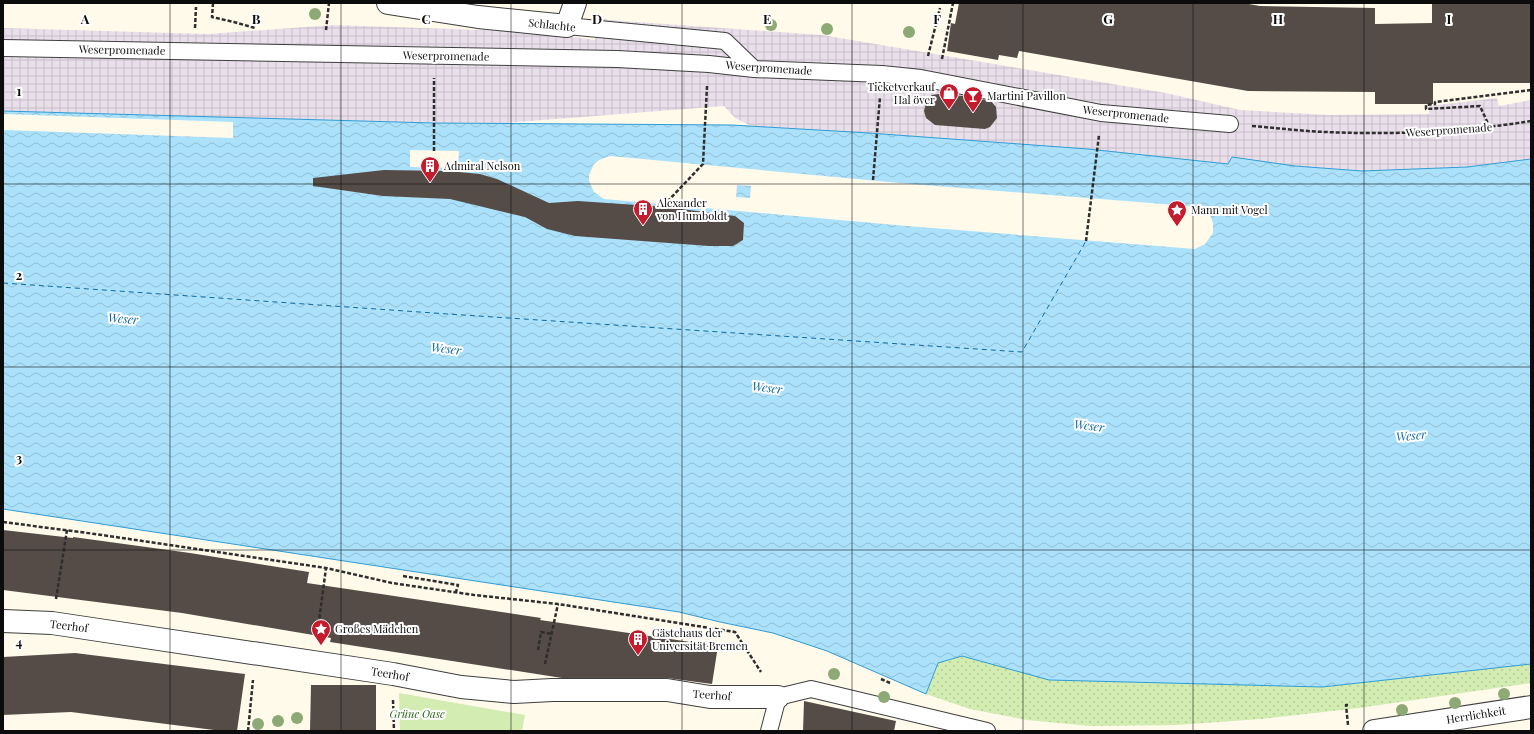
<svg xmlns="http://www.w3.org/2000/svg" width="1534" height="734" font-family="'Playfair Display',serif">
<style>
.industrial{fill:url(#industrial-grid)}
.grass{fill:url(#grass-dots)}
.park{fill:#d3ecb2}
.water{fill:url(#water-waves);stroke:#2e9cd6}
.pier{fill:#fffaea;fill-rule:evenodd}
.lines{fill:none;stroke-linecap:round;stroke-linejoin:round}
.ferry{stroke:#0e6ba5;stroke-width:1;stroke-dasharray:5 4;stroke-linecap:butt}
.building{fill:#554c47}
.lane-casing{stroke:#3f3f3f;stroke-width:18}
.street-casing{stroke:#3f3f3f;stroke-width:24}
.path{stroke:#2e2e2e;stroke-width:2.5;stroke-dasharray:4 2;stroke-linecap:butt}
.lane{stroke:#fff;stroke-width:16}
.street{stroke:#fff;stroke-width:22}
.tree{fill:#8ca976}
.grid{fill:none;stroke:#0c0c0c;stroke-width:1;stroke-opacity:0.55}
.labels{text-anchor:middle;stroke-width:4;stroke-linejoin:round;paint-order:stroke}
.street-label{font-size:11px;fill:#0c0c0c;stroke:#fff}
.poi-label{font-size:11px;fill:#0c0c0c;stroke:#fff;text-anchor:start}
.park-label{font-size:11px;font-style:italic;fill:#2d6718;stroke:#fff}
.water-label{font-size:12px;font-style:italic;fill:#0e6ba5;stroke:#fff}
.grid-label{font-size:13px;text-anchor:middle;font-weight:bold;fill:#0c0c0c;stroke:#fff;stroke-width:4;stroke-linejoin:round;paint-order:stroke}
</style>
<defs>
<pattern id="industrial-grid" width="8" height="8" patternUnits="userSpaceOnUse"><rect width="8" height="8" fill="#e9dfeb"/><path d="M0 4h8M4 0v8" fill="none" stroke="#c7bec8"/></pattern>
<pattern id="grass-dots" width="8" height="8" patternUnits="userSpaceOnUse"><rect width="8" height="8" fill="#d3ecb2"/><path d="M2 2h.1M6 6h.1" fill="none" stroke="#b4c998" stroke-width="1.8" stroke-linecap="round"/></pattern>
<pattern id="water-waves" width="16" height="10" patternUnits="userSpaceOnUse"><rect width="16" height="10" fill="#abe1fa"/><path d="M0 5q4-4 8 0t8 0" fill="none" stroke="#92c0d5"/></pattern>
</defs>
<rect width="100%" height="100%" fill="#fffaea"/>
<path class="industrial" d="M598,17L608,20L822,35L1166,93L1240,110L1329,115L1429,114V106L1497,98L1499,106L1531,100V159L1467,167L1362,171L1295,166L1232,157L1228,164L1088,149L869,133L753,127L735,118L724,106L506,123H433L3,111V28L208,34L334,25L540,32L595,40Z"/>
<path class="grass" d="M962,656L1049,680L1322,687L1531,664V683L1359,708L1261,719L1177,725L1091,726L1027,720L970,709L926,694L938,663Z"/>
<path class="park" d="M399,693L525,715L522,731H400Z"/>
<path class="water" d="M3,111L433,123L732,125L869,133L1088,149L1228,164L1232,157L1295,166L1362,171L1467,167L1531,159V664L1322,687L1049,680L962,656L938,663L926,694L827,651L773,633L720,622L679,612L3,509Z"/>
<path class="pier" d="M3,114L233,122V138L3,130Z
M410,150L459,151L458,168L410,167Z
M610,156L911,184L1201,207L1210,215L1213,223V233L1205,244L1195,249L907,226L604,199L594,192L589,181V175L594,164L599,160ZM737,185L751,186L750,198L736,197Z"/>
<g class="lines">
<path class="ferry" d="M3,283L448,314L1022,352L1086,241"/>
</g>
<path class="building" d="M959,3H1243L1260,6L1375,8V24L1432,23V3H1531V83H1433V104H1375V92L1248,91L1019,51L1017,58L999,55L998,60L947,51L951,23L955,24Z
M938,94L964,96L991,101L996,107L997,118L990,127L985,129L935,125L926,118L924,111L927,99L932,95Z
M384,170L448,171L480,174L497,179L549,203L578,201L666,207L735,216L744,223L743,240L733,246H709L575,236L547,229L525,217L450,199L383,196L313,186V178Z
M3,530L73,538V537L190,553L309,572L307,583L541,618L540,620L718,646L712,684L667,678H562L330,642L331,638L182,613L3,590Z
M75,653L245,674L237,731H222L71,712L3,715V657Z
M311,685H376V731H310Z
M804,701L896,721L894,731H803Z"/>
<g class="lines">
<defs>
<path id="lane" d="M567,26L725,41L754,69
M3,48L617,59L709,64L754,69L882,74L921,78L1101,113L1230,124
M769,731L778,697L811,689L987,731"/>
<path id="street" d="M388,3L478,17L567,26L575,3
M3,621L52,623L393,674L461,687L514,692L552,690H667L710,697H778
M1374,731L1531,707"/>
</defs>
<use href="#lane" class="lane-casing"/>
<use href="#street" class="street-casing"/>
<path class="path" d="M213,3L212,17L234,22L255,28
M195,28L196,7
M326,30L329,3
M928,56L940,8
M942,59L953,3
M1252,126C1277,128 1301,131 1325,132C1394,135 1463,132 1531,121
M1490,128L1480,106L1426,109V105L1435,104V102L1531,90
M434,151V78
M873,180L880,97
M666,207V203L703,164L707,86
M1086,241L1099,135
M3,522L95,534L326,568L392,583L474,595L558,604L735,632L761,672
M403,576L458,585L456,592
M56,599L67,530
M317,636L326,568
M538,650L541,632L552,634
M545,664L558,604
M881,679L890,683
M393,700L394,731
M1348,705H1346L1348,725
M248,731L253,680"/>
<use href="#lane" class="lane"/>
<use href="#street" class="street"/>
</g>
<g class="tree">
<circle cx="315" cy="14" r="6"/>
<circle cx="771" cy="25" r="6"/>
<circle cx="827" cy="29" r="6"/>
<circle cx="909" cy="32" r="6"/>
<circle cx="834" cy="674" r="6"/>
<circle cx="1504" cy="694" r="6"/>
<circle cx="884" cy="697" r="6"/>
<circle cx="1455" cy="703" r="6"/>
<circle cx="1402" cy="710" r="6"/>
<circle cx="297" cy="718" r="6"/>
<circle cx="278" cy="721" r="6"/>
<circle cx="258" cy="724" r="6"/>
</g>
<path class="grid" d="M170,3V731M341,3V731M511,3V731M682,3V731M852,3V731M1023,3V731M1193,3V731M1364,3V731M3,184H1531M3,367H1531M3,550H1531"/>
<defs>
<symbol id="shop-pin" viewBox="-11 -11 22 30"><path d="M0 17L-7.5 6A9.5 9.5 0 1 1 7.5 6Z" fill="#c41b2d" stroke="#fff"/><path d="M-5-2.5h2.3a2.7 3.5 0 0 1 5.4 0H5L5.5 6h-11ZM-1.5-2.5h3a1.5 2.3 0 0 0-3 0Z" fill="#fff"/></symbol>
<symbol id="bar-pin" viewBox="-11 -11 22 30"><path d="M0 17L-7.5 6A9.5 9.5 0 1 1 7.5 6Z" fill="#c41b2d" stroke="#fff"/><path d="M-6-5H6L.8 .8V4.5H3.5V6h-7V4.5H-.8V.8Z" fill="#fff"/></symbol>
<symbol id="building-pin" viewBox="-11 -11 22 30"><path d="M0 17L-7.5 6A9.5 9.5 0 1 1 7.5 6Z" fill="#c41b2d" stroke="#fff"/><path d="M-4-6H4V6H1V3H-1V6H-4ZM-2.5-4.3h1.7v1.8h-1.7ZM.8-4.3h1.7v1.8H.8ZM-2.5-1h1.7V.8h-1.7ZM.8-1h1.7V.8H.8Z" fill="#fff"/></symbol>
<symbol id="sight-pin" viewBox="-11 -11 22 30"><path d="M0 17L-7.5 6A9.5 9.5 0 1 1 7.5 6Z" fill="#c41b2d" stroke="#fff"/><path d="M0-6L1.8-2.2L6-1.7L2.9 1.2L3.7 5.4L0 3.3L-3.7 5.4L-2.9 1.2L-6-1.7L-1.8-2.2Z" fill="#fff"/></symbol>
</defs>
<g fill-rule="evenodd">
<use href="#shop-pin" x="938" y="82" width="22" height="30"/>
<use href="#bar-pin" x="962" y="85" width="22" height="30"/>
<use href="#building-pin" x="419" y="155" width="22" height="30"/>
<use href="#building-pin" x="632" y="198" width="22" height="30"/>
<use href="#sight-pin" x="1166" y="199" width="22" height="30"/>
<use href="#sight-pin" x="310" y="618" width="22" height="30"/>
<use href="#building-pin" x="627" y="628" width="22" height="30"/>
</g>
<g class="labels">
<g class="street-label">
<text transform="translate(552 25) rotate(6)" y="4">Schlachte</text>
<text transform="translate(122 50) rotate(1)" y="4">Weserpromenade</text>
<text transform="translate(446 56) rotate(1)" y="4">Weserpromenade</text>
<text transform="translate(769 68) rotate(4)" y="4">Weserpromenade</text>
<text transform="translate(1126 114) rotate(6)" y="4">Weserpromenade</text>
<text transform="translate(1449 130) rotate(-4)" y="4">Weserpromenade</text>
<text transform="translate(69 626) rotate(7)" y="4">Teerhof</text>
<text transform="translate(390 674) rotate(9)" y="4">Teerhof</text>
<text transform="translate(712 695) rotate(4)" y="4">Teerhof</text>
<text transform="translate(1476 715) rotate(-9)" y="4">Herrlichkeit</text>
</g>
<g class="poi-label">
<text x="935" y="91" text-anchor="end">Ticketverkauf<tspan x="935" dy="13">Hal över</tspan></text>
<text x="987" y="100">Martini Pavillon</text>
<text x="444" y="170">Admiral Nelson</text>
<text x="657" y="207">Alexander<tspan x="657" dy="13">von Humboldt</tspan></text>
<text x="1191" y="214">Mann mit Vogel</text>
<text x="335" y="633">Großes Mädchen</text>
<text x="652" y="637">Gästehaus der<tspan x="652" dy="13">Universität Bremen</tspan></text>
</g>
<g class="park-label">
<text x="417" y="718">Grüne Oase</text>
</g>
<g class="water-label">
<text transform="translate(123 319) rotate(5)" y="4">Weser</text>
<text transform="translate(446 349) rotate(7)" y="4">Weser</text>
<text transform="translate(767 388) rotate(7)" y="4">Weser</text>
<text transform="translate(1089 426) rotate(7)" y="4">Weser</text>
<text transform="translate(1411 436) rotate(-5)" y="4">Weser</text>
</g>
</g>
<g class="grid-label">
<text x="85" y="24">A</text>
<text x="256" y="24">B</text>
<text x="426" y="24">C</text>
<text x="597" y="24">D</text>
<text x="767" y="24">E</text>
<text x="937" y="24">F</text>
<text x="1108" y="24">G</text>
<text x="1278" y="24">H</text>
<text x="1449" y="24">I</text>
<text x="19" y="96">1</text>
<text x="19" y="280">2</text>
<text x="19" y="463">3</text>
<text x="19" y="647">4</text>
</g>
<rect width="1534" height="734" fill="none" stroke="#0c0c0c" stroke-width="8"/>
</svg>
